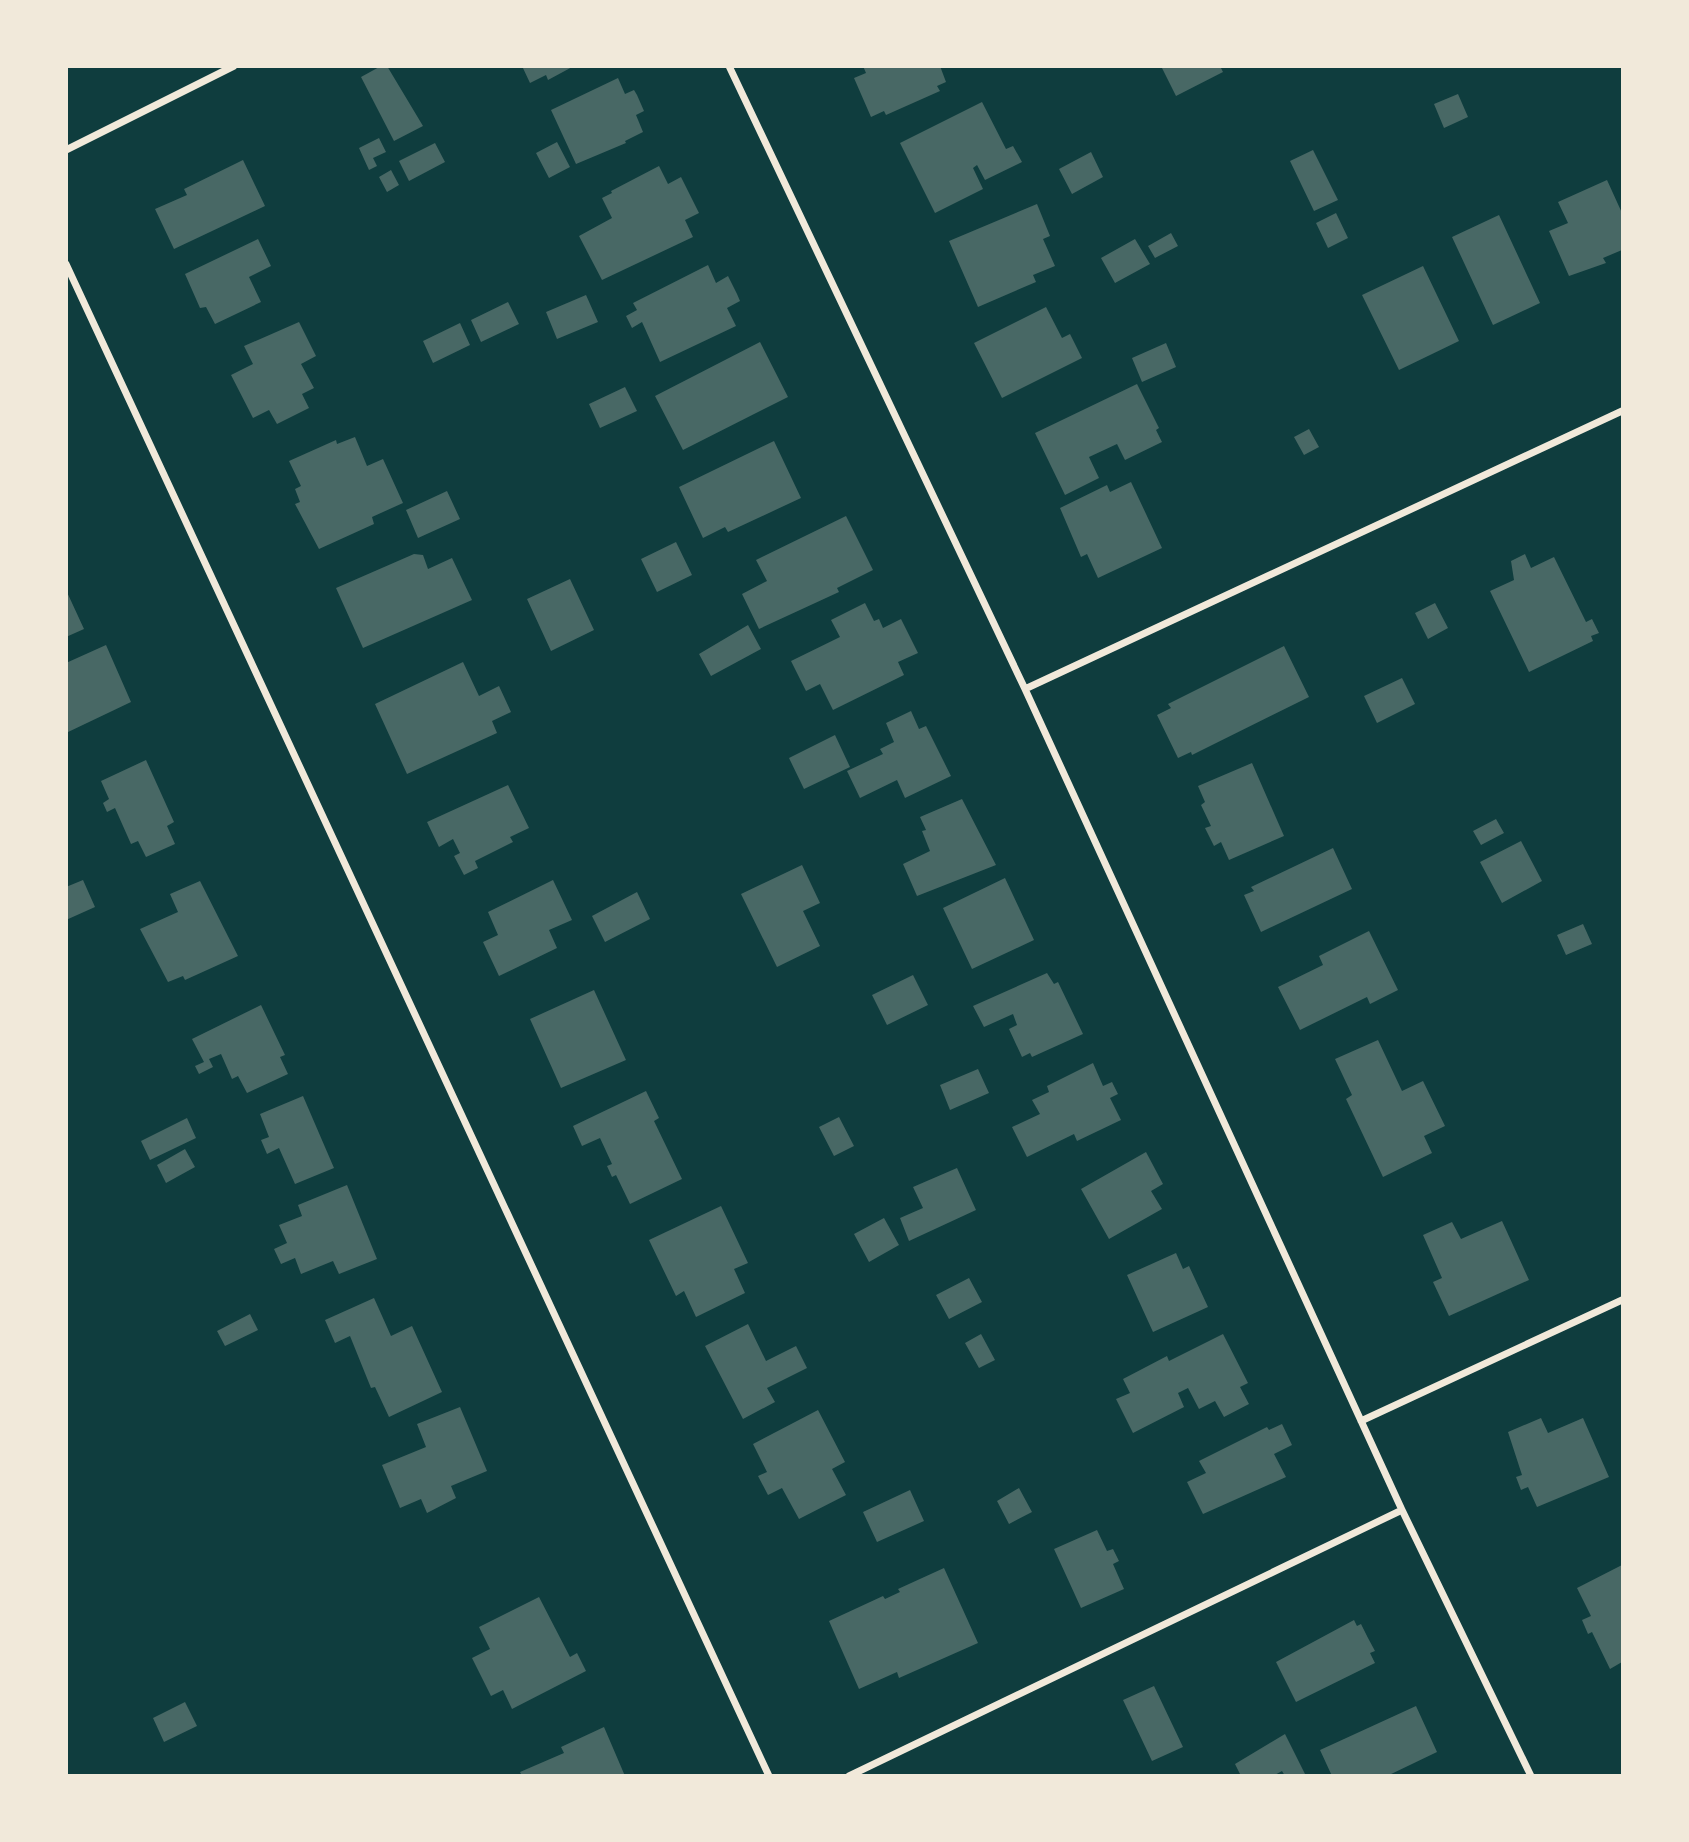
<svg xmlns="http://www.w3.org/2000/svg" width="1689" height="1842" font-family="'Asap Condensed',sans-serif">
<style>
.building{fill:#486865}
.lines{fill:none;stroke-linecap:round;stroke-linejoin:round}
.minor{stroke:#f1e9da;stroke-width:7}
</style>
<rect width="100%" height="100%" fill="#0f3d3e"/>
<path class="building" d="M381,66H387L423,126L394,141L361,77Z
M522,66H574L548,80L546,75L530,83Z
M863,66H940L946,82L937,86L940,91L886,115L884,111L871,117L854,78L866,73Z
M1161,66H1220L1223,72L1176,96Z
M618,78L625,94L634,90L637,95L644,111L636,115L643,132L625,141L626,143L576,164L551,110Z
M1458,94L1468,117L1444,128L1434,104Z
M982,102L1006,149L1013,146L1022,162L985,180L977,165L973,168L983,189L935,213L900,143Z
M379,138L386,152L373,158L377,166L369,170L359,148Z
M557,142L570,167L549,178L536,153Z
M435,143L445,162L409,181L399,161Z
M1313,150L1338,200L1314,211L1290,161Z
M1091,152L1103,177L1072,194L1059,169Z
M243,160L265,206L174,249L155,209L187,195L184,189Z
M659,166L668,184L681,177L699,213L685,220L693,237L602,280L579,236L612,218L602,198L612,193L611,191Z
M391,170L399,185L387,192L379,177Z
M1607,180L1622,213V250L1603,258L1606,263L1569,276L1549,231L1568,223L1558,202Z
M1037,204L1050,236L1043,239L1055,266L1033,275L1036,282L978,307L949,241Z
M1336,213L1348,238L1328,248L1316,223Z
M1499,215L1540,303L1493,325L1452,237Z
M1171,233L1178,246L1155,258L1148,246Z
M258,239L271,266L249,277L261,302L215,324L206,307L200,308L185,274Z
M1135,239L1150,264L1115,283L1101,258Z
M708,265L716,283L728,276L737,294L740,301L727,308L736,326L660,362L642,322L632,328L626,316L637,310L633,303Z
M1423,266L1459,341L1399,370L1362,295Z
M586,295L598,322L557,339L546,312Z
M508,302L519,324L481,342L471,320Z
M1046,307L1062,338L1070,334L1082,358L1002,398L974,343Z
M299,322L316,356L301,364L314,388L302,394L309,408L277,424L269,410L253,418L231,375L253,364L244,346Z
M460,323L470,345L433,363L423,341Z
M760,342L788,397L683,450L655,396Z
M1166,343L1176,367L1142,382L1132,358Z
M1137,384L1159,428L1156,430L1162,442L1125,460L1117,444L1089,457L1099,478L1065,495L1035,433Z
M625,387L637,411L600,428L589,404Z
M1309,429L1319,447L1304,455L1294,437Z
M355,437L367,466L383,459L403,503L372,517L374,524L319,549L295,504L300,502L295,489L301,486L289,461L336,440L337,444Z
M774,441L801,498L728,532L725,527L703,538L679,487Z
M1131,482L1162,548L1098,578L1087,554L1081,557L1060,508L1107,485L1110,492Z
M447,491L460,519L418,538L406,510Z
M846,516L873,570L837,588L839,592L759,629L742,594L767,581L756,560Z
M676,542L692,575L657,592L641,559Z
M414,554L423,555L428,569L452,558L472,600L363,648L336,588Z
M1525,554L1531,568L1554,557L1586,622L1592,619L1599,633L1591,636L1593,641L1529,672L1490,591L1514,580L1511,561Z
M570,579L594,630L551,651L527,599Z
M66,590L84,629L66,637Z
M865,603L874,621L879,619L883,628L901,619L918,653L898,662L904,675L833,710L820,684L806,691L791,661L840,637L831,620Z
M1435,603L1448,628L1428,639L1415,613Z
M748,625L761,649L711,676L699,654Z
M106,645L131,702L66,733V663Z
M1284,646L1309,697L1192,755L1191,752L1178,758L1157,715L1171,708L1168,704Z
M463,662L479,696L499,686L511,712L492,721L497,733L407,774L375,704Z
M1402,678L1415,704L1377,723L1364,696Z
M911,711L919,729L926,726L951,776L905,798L897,780L860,798L847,771L883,754L880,749L894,742L886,723Z
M835,735L850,767L804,789L789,758Z
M146,760L174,822L167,826L175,844L146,857L138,841L131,844L115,808L107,812L103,803L109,799L101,781Z
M1252,763L1284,836L1229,860L1221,842L1214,846L1205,828L1211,826L1201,805L1205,802L1198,786Z
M508,785L529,828L510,837L513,842L475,861L478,868L464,875L454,856L460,853L453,839L439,847L427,822Z
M962,799L996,865L917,896L903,864L930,851L922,831L926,830L920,817Z
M1496,819L1504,833L1481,845L1473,831Z
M1521,841L1542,881L1502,903L1480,862Z
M1333,848L1352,889L1261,932L1244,895L1254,891L1251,887Z
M802,865L820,903L803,911L820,946L777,967L741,894Z
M1005,878L1034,940L972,969L943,908Z
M83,880L95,907L66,920V887Z
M553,880L572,920L549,930L557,948L499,976L483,942L498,935L488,912Z
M200,881L238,956L185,980L183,976L168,982L140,929L178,912L170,894Z
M637,892L650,919L605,942L592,916Z
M1583,924L1592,944L1566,955L1557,935Z
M1369,931L1398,990L1370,1004L1367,997L1300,1030L1278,987L1323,965L1319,956Z
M1047,973L1054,984L1058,982L1083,1034L1032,1057L1030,1053L1022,1057L1009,1029L1017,1025L1013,1014L984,1027L973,1006Z
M913,975L928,1005L887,1025L872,995Z
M594,990L626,1060L561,1088L530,1019Z
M261,1005L285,1055L280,1057L288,1074L247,1093L238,1076L232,1079L221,1054L209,1059L213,1067L199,1074L195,1066L204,1062L192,1039Z
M1378,1040L1402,1091L1423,1081L1445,1126L1424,1136L1432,1153L1383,1177L1346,1099L1352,1095L1335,1059Z
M1093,1063L1103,1086L1112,1082L1118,1094L1110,1098L1121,1120L1077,1141L1074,1134L1027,1157L1012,1127L1040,1114L1032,1100L1049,1092L1047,1086Z
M978,1069L989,1093L950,1110L940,1085Z
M646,1091L659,1118L654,1121L682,1179L630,1204L616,1175L612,1177L607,1166L612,1164L600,1138L582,1146L573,1126Z
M303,1096L334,1168L295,1184L279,1148L267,1154L261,1140L269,1137L260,1114Z
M839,1117L854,1146L834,1156L819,1127Z
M187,1118L196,1138L150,1160L141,1141Z
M185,1149L195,1167L166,1183L157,1165Z
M1146,1152L1163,1184L1151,1191L1162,1209L1109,1239L1081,1189Z
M957,1168L976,1210L909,1241L900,1218L923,1208L913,1187Z
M347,1185L377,1259L339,1274L333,1261L301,1274L295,1258L281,1264L274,1249L287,1243L279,1225L302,1216L298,1205Z
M721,1206L748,1263L734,1269L745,1293L696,1317L684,1291L676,1296L649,1240Z
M884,1218L899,1245L869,1262L854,1234Z
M1502,1221L1529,1280L1449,1316L1433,1282L1442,1278L1423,1235L1452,1222L1461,1239Z
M1176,1253L1183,1269L1189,1266L1208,1307L1153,1332L1127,1275Z
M969,1278L982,1302L949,1319L936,1295Z
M374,1298L391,1336L412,1326L442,1392L389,1417L375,1387L371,1388L350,1336L335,1343L325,1320Z
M250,1314L258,1330L225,1346L217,1331Z
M748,1324L766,1361L796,1346L807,1368L767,1388L775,1402L743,1419L705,1346Z
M981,1334L995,1360L979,1368L965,1343Z
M1223,1334L1248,1383L1240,1387L1249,1404L1224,1417L1215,1401L1199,1409L1188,1388L1178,1393L1184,1407L1133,1433L1116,1399L1130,1393L1123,1379L1167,1356L1169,1361Z
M460,1407L487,1471L451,1486L456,1498L427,1513L421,1499L400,1508L382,1465L426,1447L417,1424Z
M818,1410L845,1462L832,1469L846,1495L799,1519L782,1488L768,1495L758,1476L767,1472L753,1444Z
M1541,1418L1548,1433L1583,1418L1609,1477L1537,1507L1528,1487L1521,1490L1516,1477L1522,1475L1508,1432Z
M1282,1424L1292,1445L1274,1454L1286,1477L1203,1514L1187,1482L1206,1473L1199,1461L1267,1427L1269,1430Z
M1019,1488L1032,1512L1009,1524L997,1501Z
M910,1490L924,1521L877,1542L863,1512Z
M1097,1530L1107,1551L1113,1549L1119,1561L1113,1564L1124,1589L1081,1608L1054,1549Z
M1622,1565V1662L1610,1669L1592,1632L1588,1634L1582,1620L1591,1616L1577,1588Z
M944,1568L978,1643L899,1678L897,1672L859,1689L829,1621L883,1596L885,1599L900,1592L898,1589Z
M539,1597L570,1657L577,1653L586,1671L512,1709L503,1690L491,1696L472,1658L490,1649L479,1627Z
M1354,1620L1357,1626L1361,1624L1368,1638L1375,1651L1370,1653L1375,1663L1296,1702L1276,1662Z
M1154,1686L1183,1747L1152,1761L1123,1700Z
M185,1702L197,1726L164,1742L153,1718Z
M1416,1706L1437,1752L1387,1776H1332L1320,1750Z
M604,1727L625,1776H522L520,1772L564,1753L561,1747Z
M1285,1734L1306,1776H1285L1282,1771L1273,1776H1241L1235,1764Z"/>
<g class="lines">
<path class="minor" d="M729,66L1025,689L1402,1510L1531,1776
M66,150L234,66
M66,264L769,1776
M1025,689L1622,411
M1361,1421L1622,1300
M849,1776L1402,1510"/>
</g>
<rect width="1689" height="1842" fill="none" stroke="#f1e9da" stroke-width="136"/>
</svg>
